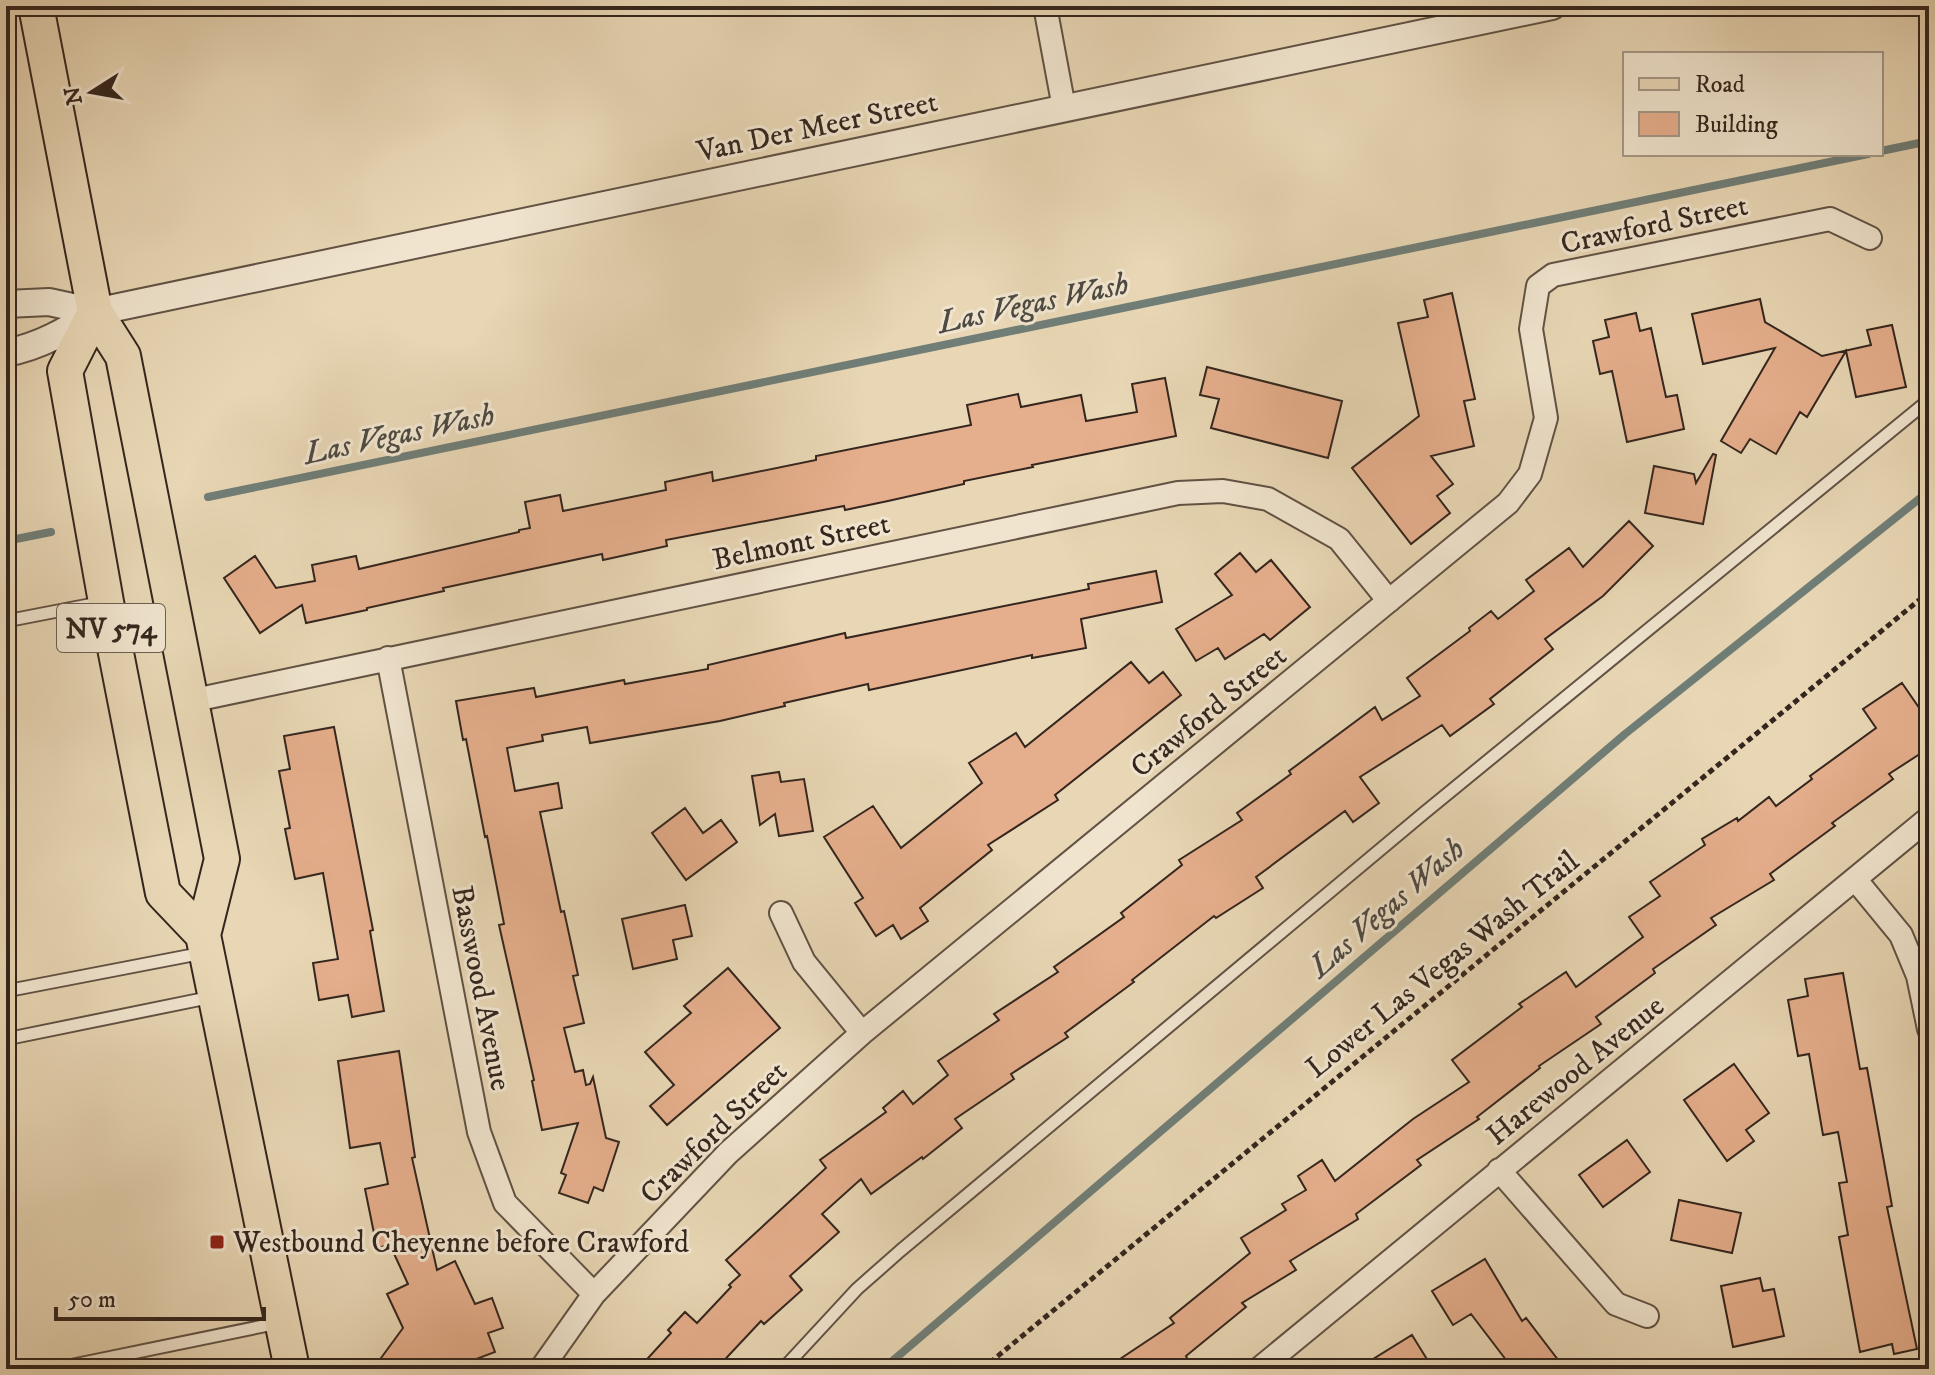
<svg xmlns="http://www.w3.org/2000/svg" width="1935" height="1375" font-family="'IM FELL DW Pica',serif">
<style>
.lines{fill:none;stroke-linecap:round;stroke-linejoin:round}
.stream{stroke:#707e77;stroke-width:8}
.building{fill:#e5ae8c;stroke:#34261e;stroke-width:2}
.service-casing{stroke:#615244;stroke-width:15}
.minor-casing{stroke:#615244;stroke-width:26}
.tertiary-casing{stroke:#615244;stroke-width:30}
.primary-casing{stroke:#34261e;stroke-width:38}
.path{stroke:#34261e;stroke-width:5;stroke-dasharray:6 4;stroke-linecap:butt}
.service{stroke:#f0e4ce;stroke-width:11}
.minor{stroke:#f0e4ce;stroke-width:22}
.tertiary{stroke:#f0e4ce;stroke-width:26}
.primary{stroke:#e8d6b4;stroke-width:34}
.poi-dot{fill:#8f2418;stroke:#f0e4ce;stroke-width:3}
.labels{text-anchor:middle;stroke-width:6;stroke-linejoin:round;paint-order:stroke}
.shield{fill:#f0e4ce;stroke:#6c5f53;stroke-width:2}
.shield-label{font-size:28px;font-weight:bold;fill:#34261e}
.street-label{font-size:30px;fill:#34261e;stroke:#f0e4ce}
.poi-label{font-size:30px;fill:#34261e;stroke:#f0e4ce;text-anchor:start}
.water-label{font-size:32px;font-style:italic;fill:#4d4a43;stroke:#f0e4ce}
</style>
<rect width="100%" height="100%" fill="#e8d6b4"/>
<filter id="stains"><feTurbulence type="fractalNoise" baseFrequency=".0025" numOctaves="4"/><feColorMatrix values="0 0 0 0 .2 0 0 0 0 .09 0 0 0 0 .02 0 0 0 .5 -.17"/></filter>
<radialGradient id="worn" r=".72"><stop offset=".6" stop-color="#630" stop-opacity="0"/><stop offset="1" stop-color="#630" stop-opacity=".3"/></radialGradient>
<g class="lines">
<path class="stream" d="M1881,151L1929,141
M208,497L1868,154
M6,541L51,532
M883,1369L1625,734L1929,491"/>
</g>
<path class="building" d="M1452,293L1475,399L1464,401L1474,446L1431,456L1453,484L1437,496L1450,513L1411,544L1352,468L1419,416L1398,323L1428,317L1424,300Z
M1760,299L1765,322L1822,356L1871,345L1867,330L1892,325L1906,387L1856,397L1846,351L1807,417L1800,412L1776,454L1750,439L1741,453L1721,441L1775,348L1703,364L1692,314Z
M1636,313L1640,331L1651,328L1666,397L1677,395L1684,429L1627,442L1612,371L1600,374L1593,341L1609,337L1605,320Z
M1207,367L1342,401L1328,458L1211,428L1219,399L1200,395Z
M1165,378L1176,436L1032,465L1033,467L964,481V484L888,501L845,510L844,506L666,540L667,546L603,560L602,554L518,572L443,588L444,591L367,608V610L306,623L302,605L260,633L224,578L255,556L276,588L315,581L312,565L356,556L359,569L519,532V530L530,528L525,502L560,495L563,511L666,490L665,482L712,472L713,481L816,460V456L971,425L967,405L1018,394L1021,407L1081,395L1086,421L1137,412L1132,384Z
M1713,454L1716,455L1703,524L1645,513L1654,466L1694,474L1696,483Z
M1629,521L1653,546L1603,596L1545,639L1553,649L1490,699L1494,704L1450,736L1442,725L1360,777L1379,803L1353,822L1345,811L1256,877L1263,888L1216,918L1214,916L1132,980L1134,982L1065,1033L1068,1037L1011,1074L1014,1079L955,1119L962,1128L923,1159L922,1157L871,1194L861,1179L822,1214L839,1232L790,1276L802,1290L764,1324L761,1321L716,1369H638L671,1333L668,1330L685,1312L697,1323L731,1287L729,1285L740,1275L726,1260L826,1168L820,1160L886,1112L883,1108L903,1091L913,1104L948,1075L938,1061L999,1020L994,1014L1058,972L1054,967L1124,917L1121,913L1182,865L1179,860L1242,820L1237,813L1291,774L1289,771L1375,707L1382,720L1420,696L1407,678L1470,631L1469,628L1491,611L1498,619L1534,591L1526,580L1569,548L1583,567Z
M1240,553L1256,572L1271,560L1310,607L1270,640L1264,634L1225,659L1218,648L1196,661L1176,629L1232,595L1215,574Z
M1156,571L1162,602L1081,619L1086,648L1032,658V655L869,690L868,684L784,703L785,706L720,721L590,743L587,727L542,735L543,741L507,748L515,791L558,783L562,808L540,812L561,912L564,911L578,975L573,976L584,1023L564,1028L575,1072L583,1070L586,1085L590,1084L593,1077L606,1138L619,1142L603,1191L594,1187L588,1203L559,1193L566,1175L561,1173L578,1123L542,1130L532,1081L534,1080L499,925L504,924L487,836L485,837L466,739L463,740L456,701L534,688L536,697L624,680L625,684L708,669V665L845,633L846,638L1089,589L1088,584Z
M1131,662L1149,683L1163,672L1181,695L1055,795L1058,800L988,845L992,850L920,908L928,921L901,939L893,925L876,936L855,903L863,898L824,837L873,806L901,848L982,783L969,763L1016,733L1025,747Z
M1902,683L1920,709L1929,703V748L1889,774L1893,779L1832,823L1835,826L1770,874L1774,880L1711,918L1716,925L1653,969L1655,973L1596,1017L1601,1024L1539,1066L1540,1068L1477,1117L1479,1119L1417,1160L1421,1165L1356,1214L1358,1219L1290,1261L1296,1270L1242,1303L1246,1307L1186,1356L1187,1358L1170,1369H1105L1174,1323L1170,1318L1250,1253L1241,1238L1286,1210L1282,1204L1306,1190L1298,1176L1322,1160L1335,1181L1413,1119L1469,1082L1452,1060L1522,1007L1519,1004L1566,972L1576,987L1643,937L1629,917L1660,896L1650,882L1705,845L1702,839L1737,818L1738,821L1769,797L1776,806L1812,779L1810,776L1876,728L1863,709Z
M334,727L373,930L370,931L384,1011L352,1017L348,995L319,1000L313,963L338,959L323,873L295,879L285,829L290,828L279,771L290,769L284,736Z
M779,772L781,782L804,779L813,831L779,836L775,814L760,825L752,776Z
M685,808L703,833L721,820L737,842L686,880L652,833Z
M685,905L692,936L673,940L677,959L633,969L622,919Z
M728,968L780,1028L667,1125L650,1106L674,1085L645,1052L691,1013L684,1006Z
M1843,973L1860,1069L1867,1068L1892,1206L1887,1207L1917,1349L1894,1354L1892,1344L1860,1352L1839,1237L1848,1235L1839,1183L1847,1182L1838,1132L1823,1135L1809,1054L1798,1056L1788,1000L1808,996L1805,979Z
M399,1051L415,1157L412,1158L437,1270L455,1261L475,1304L492,1298L503,1328L488,1333L495,1352L450,1369H373L403,1328L387,1294L408,1284L390,1245L377,1248L365,1189L388,1184L380,1143L350,1148L338,1061Z
M1734,1064L1769,1113L1746,1130L1754,1141L1727,1161L1684,1100Z
M1627,1140L1650,1172L1603,1207L1579,1175Z
M1679,1200L1741,1213L1732,1253L1671,1240Z
M1485,1259L1522,1321L1526,1318L1565,1369H1513L1471,1314L1453,1325L1432,1291Z
M1760,1278L1763,1291L1774,1289L1784,1336L1733,1347L1721,1286Z
M1412,1335L1433,1369H1357Z"/>
<g class="lines">
<defs>
<path id="service" d="M6,621L104,602
M6,991L203,953
M6,1039L212,997
M54,1369L278,1323
M783,1369L857,1289L900,1251L1424,813L1929,400"/>
<path id="minor" d="M1045,6L1064,108
M388,658L479,1132L505,1203L594,1294
M190,701L1178,493L1223,491L1268,499L1339,539L1389,601
M1855,879L1901,935L1918,976L1929,1029
M781,913L804,962L862,1033
M1499,1170L1616,1304L1647,1316
M541,1369L594,1294L728,1153L862,1033L1508,503L1530,474L1546,418L1531,329L1538,286L1553,275L1830,219L1870,238
M1259,1369L1929,818"/>
<path id="tertiary" d="M6,304L49,302L95,312
M6,353C41,346 66,331 95,312L1552,6"/>
<path id="primary" d="M36,6L95,312L123,356L222,859L203,935L292,1369
M95,312L65,371L106,602L163,893L203,935"/>
</defs>
<use href="#service" class="service-casing"/>
<use href="#minor" class="minor-casing"/>
<use href="#tertiary" class="tertiary-casing"/>
<use href="#primary" class="primary-casing"/>
<path class="path" d="M982,1369L1929,592"/>
<use href="#service" class="service"/>
<use href="#minor" class="minor"/>
<use href="#tertiary" class="tertiary"/>
<use href="#primary" class="primary"/>
</g>
<rect class="poi-dot" x="209" y="1234" width="16" height="16" rx="4"/>
<g class="labels">
<rect class="shield" x="57" y="604" width="108" height="48" rx="6"/>
<g class="shield-label">
<text x="111" y="638">NV 574</text>
</g>
<g class="street-label">
<text transform="translate(817 126) rotate(-12)" y="10">Van Der Meer Street</text>
<text transform="translate(1654 224) rotate(-12)" y="10">Crawford Street</text>
<text transform="translate(801 541) rotate(-12)" y="10">Belmont Street</text>
<text transform="translate(1208 711) rotate(-39)" y="10">Crawford Street</text>
<text transform="translate(1442 964) rotate(-39)" y="10">Lower Las Vegas Wash Trail</text>
<text transform="translate(482 988) rotate(79)" y="10">Basswood Avenue</text>
<text transform="translate(1575 1070) rotate(-39)" y="10">Harewood Avenue</text>
<text transform="translate(713 1132) rotate(-44)" y="10">Crawford Street</text>
</g>
<g class="poi-label">
<text x="233" y="1252">Westbound Cheyenne before Crawford</text>
</g>
<g class="water-label">
<text transform="translate(1033 302) rotate(-12)" y="11">Las Vegas Wash</text>
<text transform="translate(399 433) rotate(-12)" y="11">Las Vegas Wash</text>
<text transform="translate(1386 907) rotate(-41)" y="11">Las Vegas Wash</text>
</g>
</g>
<rect width="1935" height="1375" fill="none" stroke="#e8d6b4" stroke-width="32"/>
<rect x="8" y="8" width="1919" height="1359" fill="none" stroke="#34261e" stroke-width="4"/>
<rect x="16" y="16" width="1903" height="1343" fill="none" stroke="#34261e" stroke-width="2"/>
<rect x="1623" y="52" width="260" height="104" fill="#f0e4ce" stroke="#a59888" stroke-width="2"/>
<rect x="1639" y="78" width="40" height="12" fill="#e8d6b4" stroke="#a59888" stroke-width="2"/>
<text x="1695" y="92" font-size="24" fill="#34261e">Road</text>
<rect x="1639" y="112" width="40" height="24" fill="#e5ae8c" stroke="#a59888" stroke-width="2"/>
<text x="1695" y="132" font-size="24" fill="#34261e">Building</text>
<g transform="translate(92 92) rotate(259)" stroke="#f0e4ce" stroke-width="6" paint-order="stroke">
<path d="M0-6L14 30L0 20L-14 30Z" fill="#34261e"/>
<text y="-12" font-size="22" font-weight="bold" text-anchor="middle" fill="#34261e">N</text>
</g>
<path d="M56 1307v12h208v-12" fill="none" stroke="#34261e" stroke-width="4"/>
<text x="68" y="1307" font-size="24" fill="#34261e" stroke="#f0e4ce" stroke-width="6" paint-order="stroke">50 m</text>
<rect width="100%" height="100%" filter="url(#stains)"/>
<rect width="100%" height="100%" fill="url(#worn)"/>
</svg>
